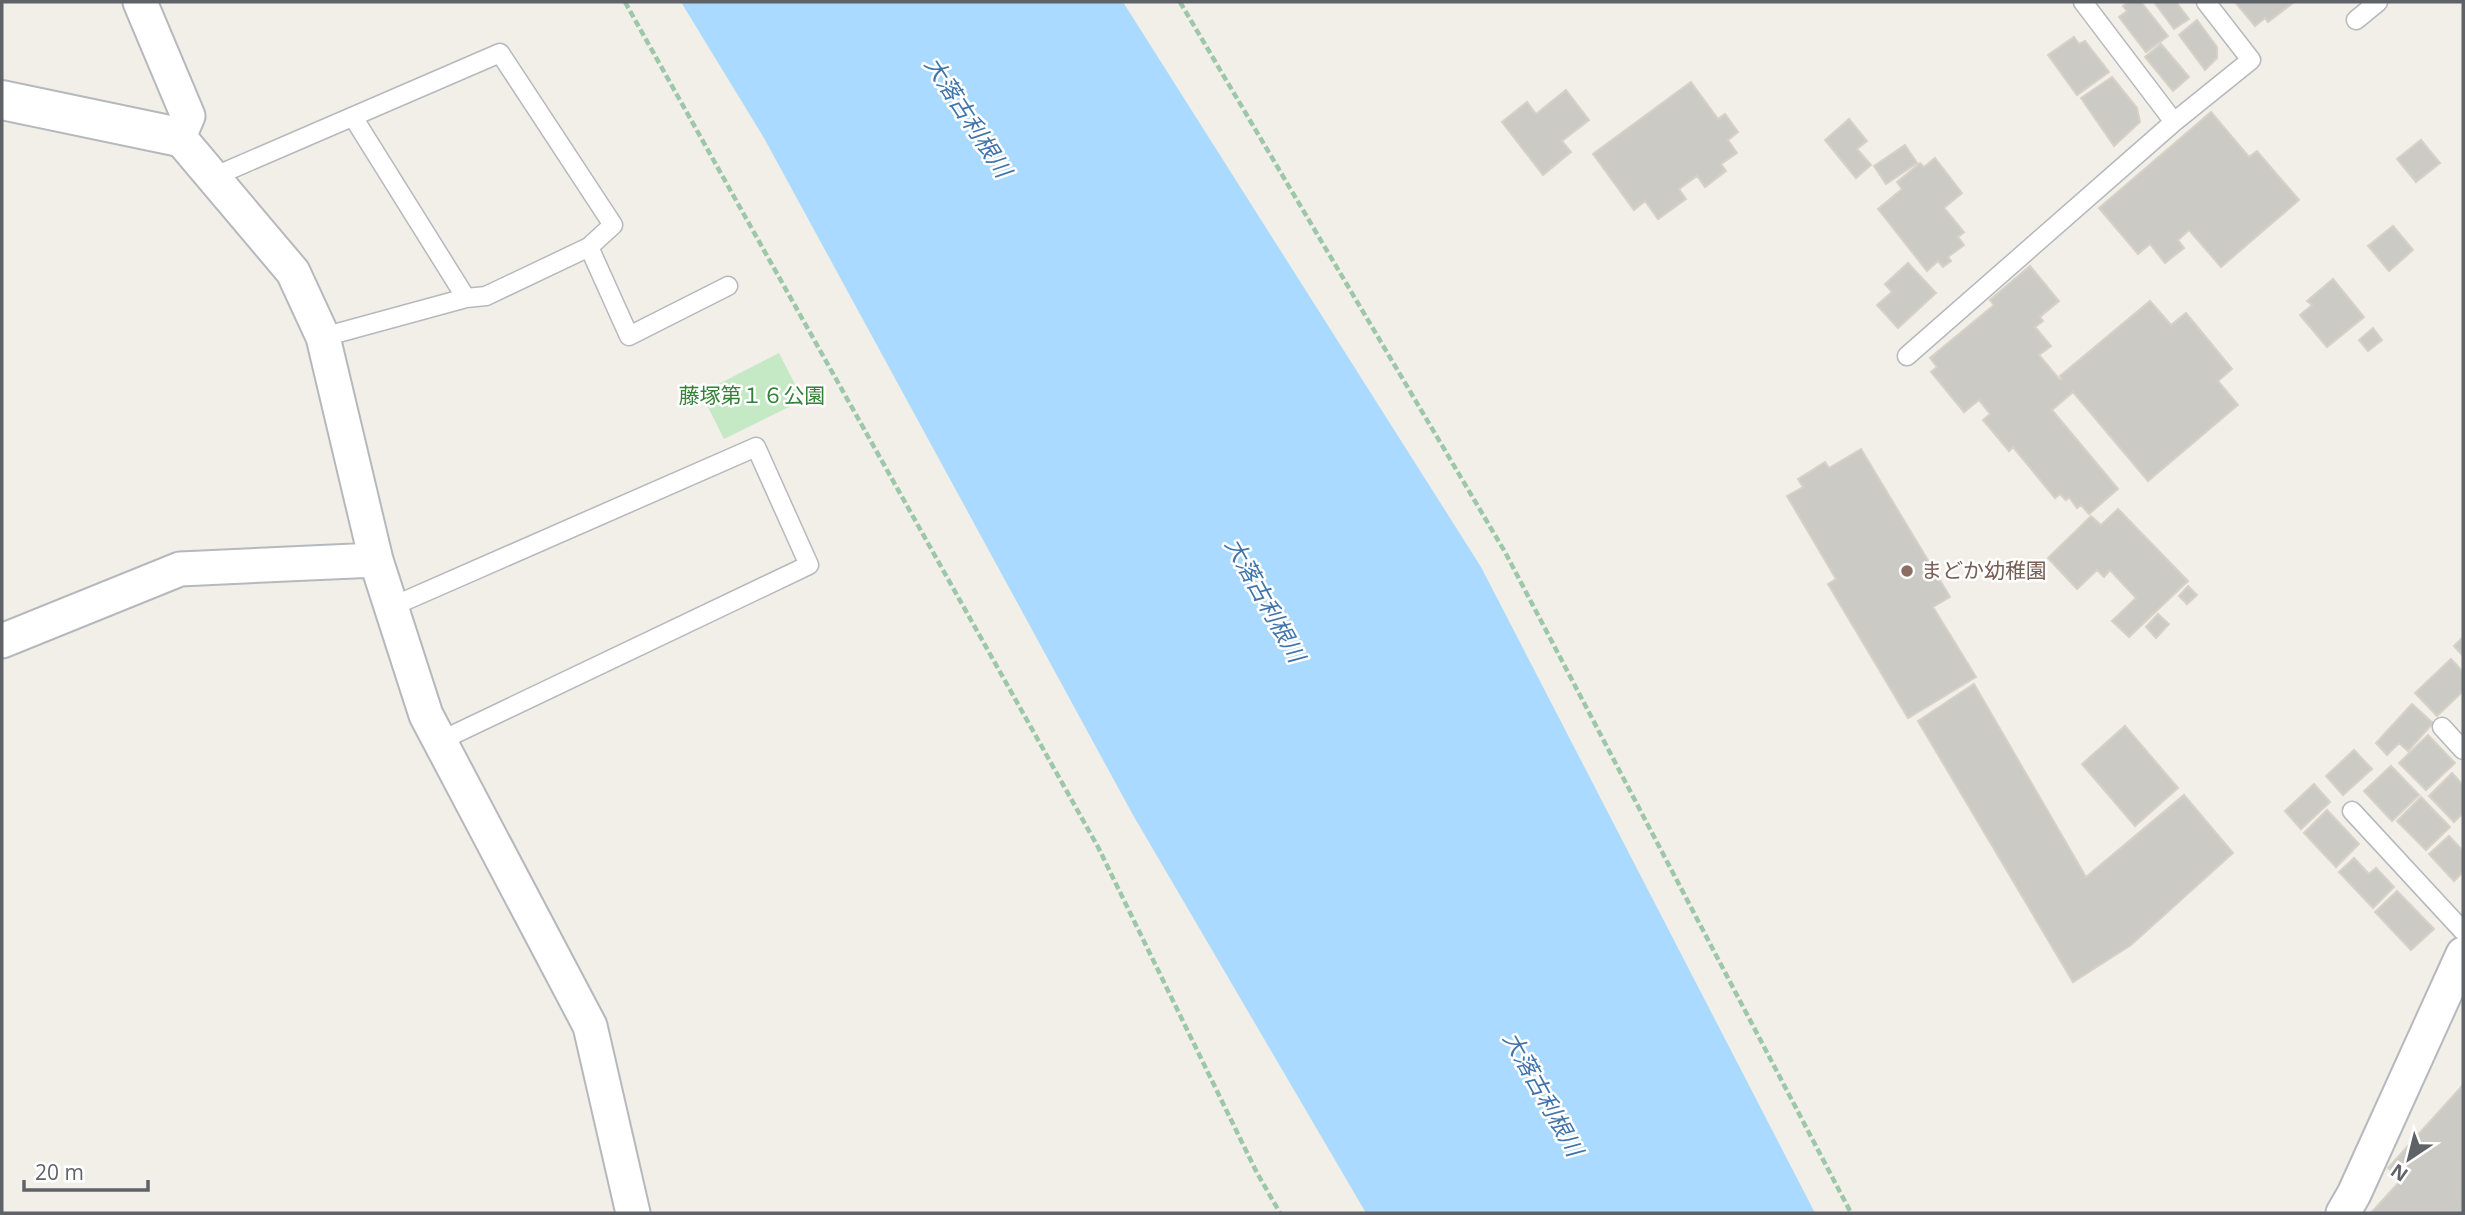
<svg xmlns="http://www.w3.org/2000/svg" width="2465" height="1215" font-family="'Open Sans','Noto Sans JP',sans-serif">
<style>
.green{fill:#c5e8c5}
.water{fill:#aadaff}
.building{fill:#cccac5;stroke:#d6d1c6;stroke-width:2}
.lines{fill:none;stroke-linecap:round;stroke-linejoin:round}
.service-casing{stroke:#b5b8bc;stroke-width:21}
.minor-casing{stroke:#b5b8bc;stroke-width:37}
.tertiary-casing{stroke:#b5b8bc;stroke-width:42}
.path{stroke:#9cc7a9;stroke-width:4.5;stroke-dasharray:7 3.5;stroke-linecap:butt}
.service{stroke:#fff;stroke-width:18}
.minor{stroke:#fff;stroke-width:33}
.tertiary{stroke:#fff;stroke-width:38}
.education-dot{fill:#8d6e63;stroke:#fff;stroke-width:2.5}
.labels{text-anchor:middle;stroke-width:5;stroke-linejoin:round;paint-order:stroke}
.park-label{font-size:21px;fill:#348238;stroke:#fff}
.education-label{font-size:21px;fill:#785e54;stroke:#fff;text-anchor:start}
.water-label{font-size:23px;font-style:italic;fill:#4174aa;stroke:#fff}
</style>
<rect width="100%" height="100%" fill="#f1efe8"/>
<path class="green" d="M779,353L803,400L724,439L701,393Z"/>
<path class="water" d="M681,2H1123L1481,567L1815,1213H1366L1133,815L764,138Z"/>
<path class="building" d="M2129,2H2141L2168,36L2146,52L2119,17L2127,11L2123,6Z
M2154,2H2176L2189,19L2174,29Z
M2235,2H2294L2268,22L2265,18L2255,26Z
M2197,20L2217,47V58L2205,70L2179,35Z
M2074,37L2079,44L2085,41L2109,72L2077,95L2048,55Z
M2161,44L2189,77L2173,91L2145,57Z
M2112,77L2137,108L2140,122L2114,146L2081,98Z
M1691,82L1718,119L1725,114L1738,132L1728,140L1737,153L1721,164L1726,171L1705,187L1697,176L1679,189L1686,199L1658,219L1645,201L1634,210L1593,154Z
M1566,90L1589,120L1562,141L1571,152L1543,175L1502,122L1527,102L1536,114Z
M2211,112L2249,157L2257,151L2299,200L2221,267L2189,230L2178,240L2184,248L2165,263L2150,244L2138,254L2099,208Z
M1849,119L1867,141L1857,149L1871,165L1856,178L1825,140Z
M2421,140L2440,163L2416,182L2397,159Z
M1905,145L1917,163L1886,184L1874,166Z
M1935,158L1962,193L1944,208L1964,232L1958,237L1964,245L1948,257L1951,261L1943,267L1938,261L1927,271L1878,209L1902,189L1897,182L1920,163L1924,167Z
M2393,226L2413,250L2389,271L2368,246Z
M1908,263L1936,293L1898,328L1877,305L1892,292L1885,284Z
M2030,266L2059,301L2040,317L2043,321L2035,327L2051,346L2039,355L2060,380L2062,379L2060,376L2150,301L2171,325L2186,313L2232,369L2218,381L2238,405L2148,481L2073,392L2052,410L2118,489L2089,514L2081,505L2077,508L2069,497L2066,500L2060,494L2055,498L2013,447L2009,451L1983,420L1990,414L1979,400L1964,412L1931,372L1937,367L1930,358L1994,305L1990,300Z
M2333,279L2364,317L2327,347L2300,315L2312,305L2307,301Z
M2373,328L2382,340L2368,351L2359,340Z
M1861,449L1950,597L1933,607L1976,677L1908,718L1828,584L1836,579L1787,496L1803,487L1798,479L1825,462L1829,468Z
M2118,509L2188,581L2129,637L2112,621L2136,598L2110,570L2104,577L2097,570L2077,589L2048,558L2091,516L2101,525Z
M2188,586L2197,595L2187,604L2179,596Z
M2158,614L2169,624L2156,638L2146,627Z
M2463,637V656L2454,646Z
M2451,659L2463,672V691L2437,716L2415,693Z
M1974,684L2086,877L2184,795L2233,853L2131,945L2073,982L1918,721Z
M2412,704L2433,723L2408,751L2399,743L2387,755L2376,743Z
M2125,726L2178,788L2135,826L2082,764Z
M2428,735L2455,763L2426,790L2399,763Z
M2354,750L2372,769L2343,795L2326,776Z
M2391,766L2419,795L2392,821L2364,791Z
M2452,773L2463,785V813L2454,822L2429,796Z
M2314,784L2330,802L2301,829L2285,811Z
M2421,797L2450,827L2426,850L2397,821Z
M2327,810L2359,844L2336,867L2304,833Z
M2449,836L2463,851V872L2454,881L2429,854Z
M2354,858L2369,874L2376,868L2394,887L2373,908L2339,872Z
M2397,891L2434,929L2411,950L2375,912Z
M2462,1086L2463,1213H2371L2401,1180L2388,1168Z"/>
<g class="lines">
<defs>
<path id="service" d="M2356,20L2378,2
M353,117L466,298
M2174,122L2251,60L2206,2
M213,177L500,53L613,225L589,247L486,296L466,298L323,337
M589,247L629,336L728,286
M1907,356L2174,122L2083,2
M391,607L756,447L809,565L440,741
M2442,727L2463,750
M2352,811L2463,931"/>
<path id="minor" d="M140,2L188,116L179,137L293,272L323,337L376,560L426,715L590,1026L633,1213
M2,641L180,569L376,560
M2343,1213L2354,1194L2463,954"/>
<path id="tertiary" d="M2,100L179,137"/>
</defs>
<use href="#service" class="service-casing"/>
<use href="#minor" class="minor-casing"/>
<use href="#tertiary" class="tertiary-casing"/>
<path class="path" d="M625,2L1098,847L1256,1171L1280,1213
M1180,2L1505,552L1851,1213"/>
<use href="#service" class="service"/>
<use href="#minor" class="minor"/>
<use href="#tertiary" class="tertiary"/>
</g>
<circle class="education-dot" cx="1907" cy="571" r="7"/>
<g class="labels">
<g class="park-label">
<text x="752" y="403">藤塚第１６公園</text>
</g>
<g class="education-label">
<text x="1921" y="578">まどか幼稚園</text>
</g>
<g class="water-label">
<text transform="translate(968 117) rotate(57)" y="8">大落古利根川</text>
<text transform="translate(1265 600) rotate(61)" y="8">大落古利根川</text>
<text transform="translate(1543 1094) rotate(61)" y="8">大落古利根川</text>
</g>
</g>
<rect width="2465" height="1215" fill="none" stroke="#5f6368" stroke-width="7"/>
<g transform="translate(2409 1159) rotate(215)" stroke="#ffffff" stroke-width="5" paint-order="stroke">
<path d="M0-5L12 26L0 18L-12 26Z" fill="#5f6368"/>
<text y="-10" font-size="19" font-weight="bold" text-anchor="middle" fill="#5f6368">N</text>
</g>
<path d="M24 1180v10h124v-10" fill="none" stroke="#5f6368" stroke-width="3.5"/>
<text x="35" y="1180" font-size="21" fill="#5f6368" stroke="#ffffff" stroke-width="5" paint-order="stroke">20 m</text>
</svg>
